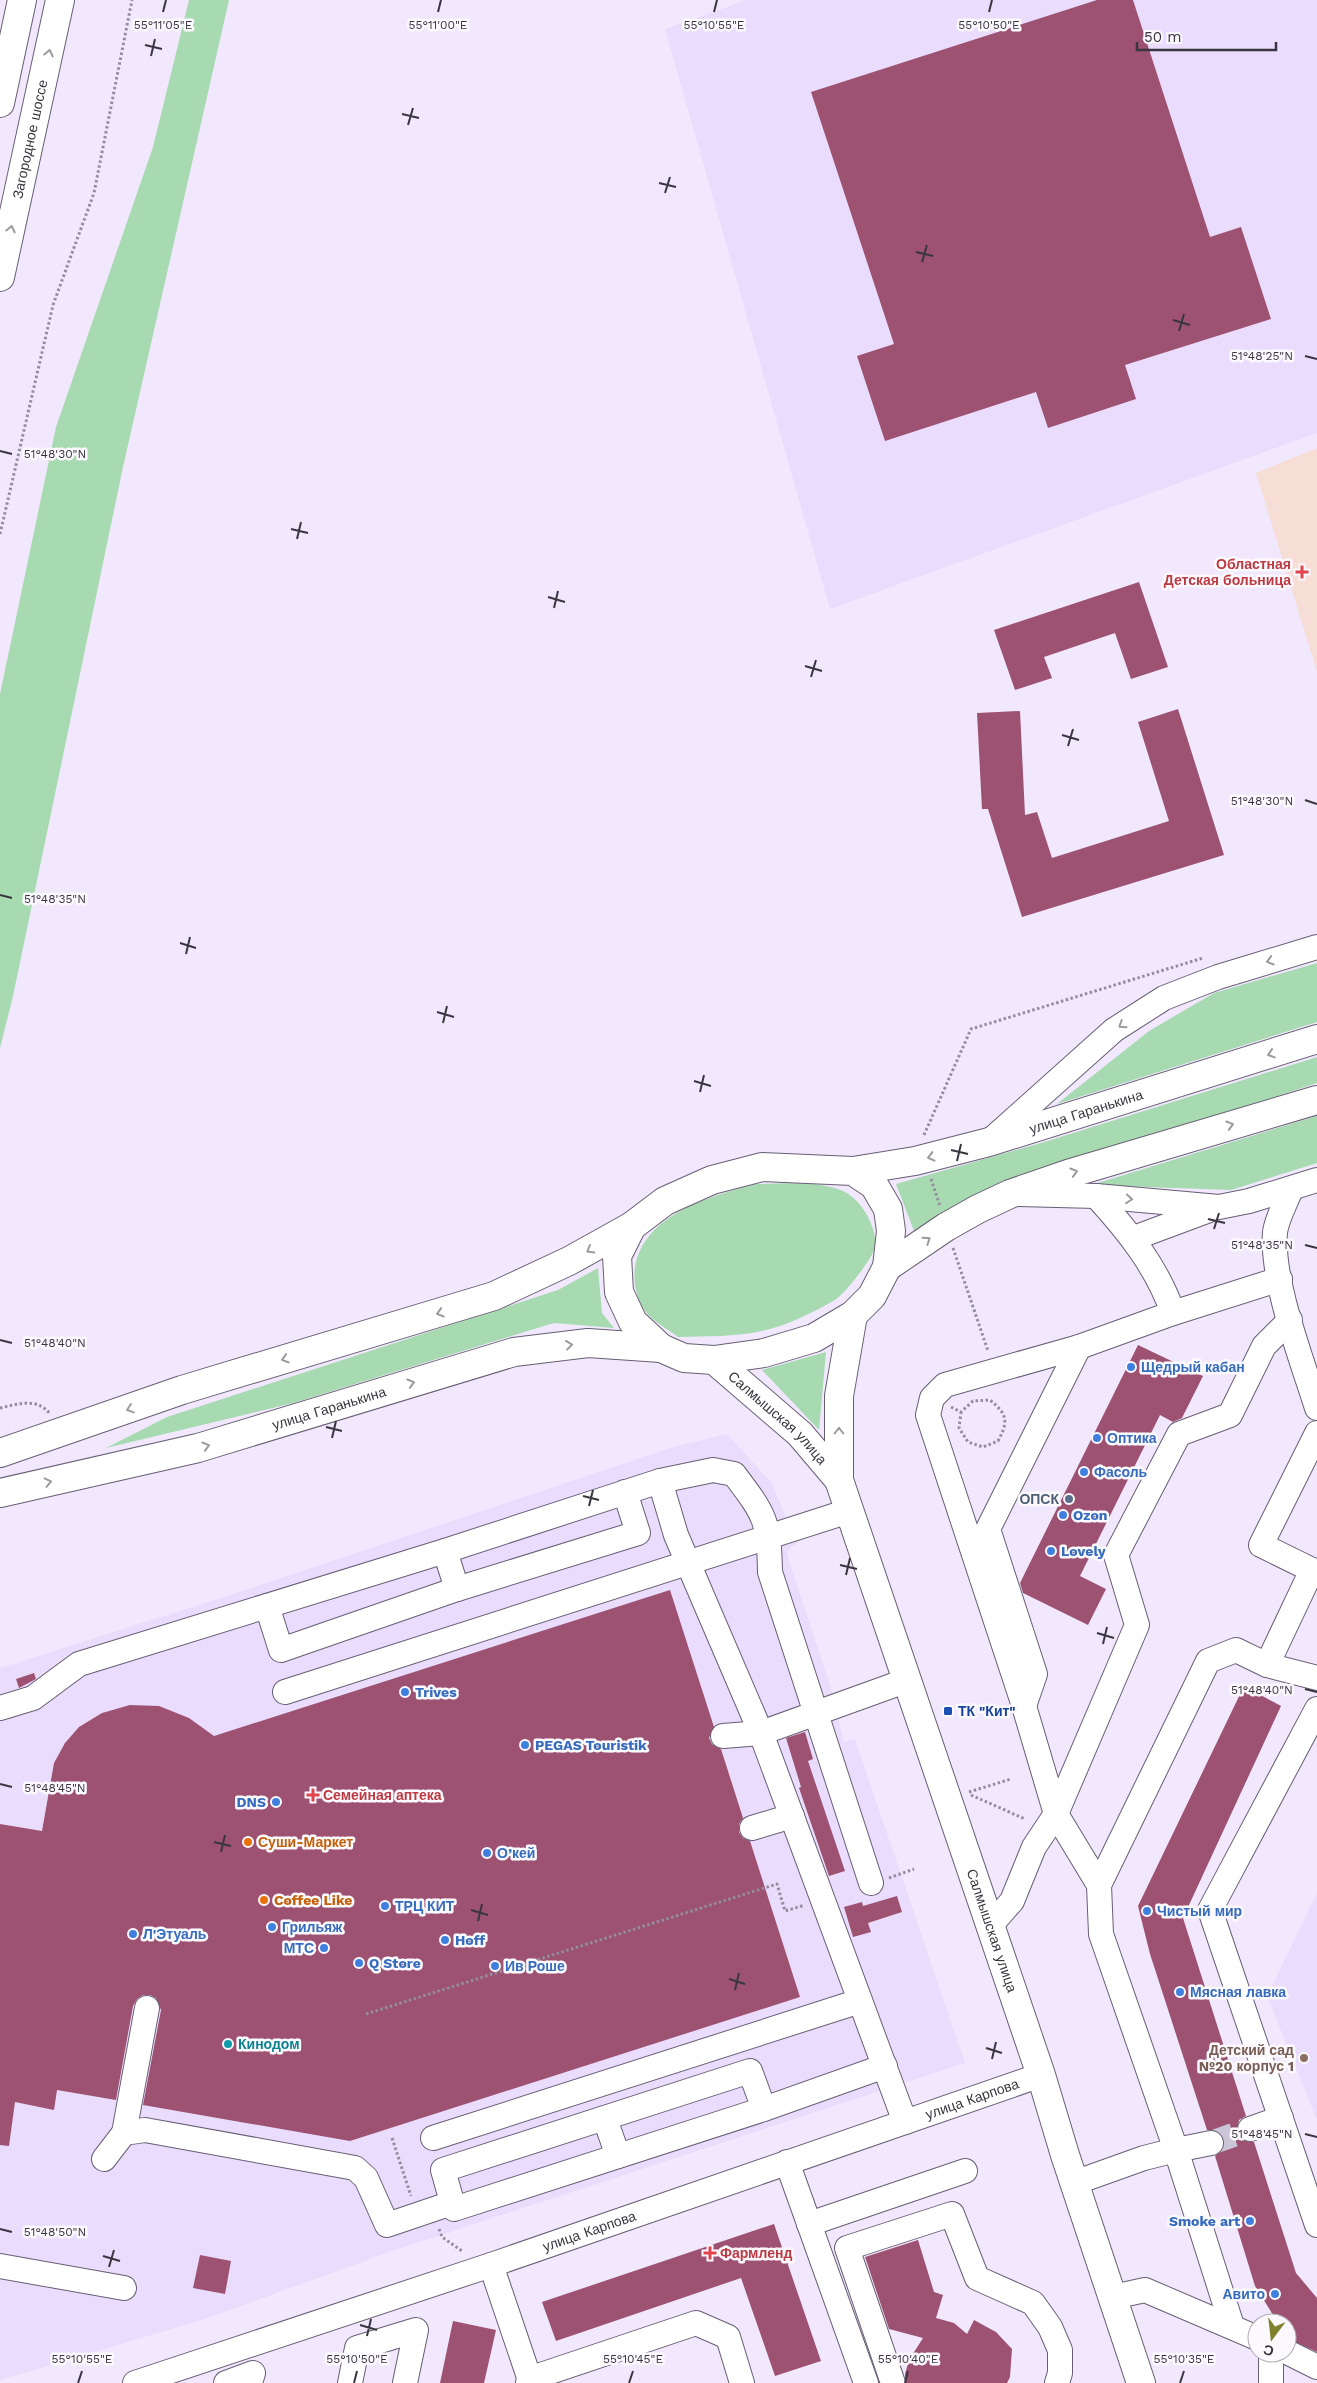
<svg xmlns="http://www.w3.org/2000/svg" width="1317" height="2383" font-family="'Work Sans',sans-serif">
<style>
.built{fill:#eadcfc}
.medical{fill:#f6ddd5}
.green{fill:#a7dab1}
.building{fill:#9d5272}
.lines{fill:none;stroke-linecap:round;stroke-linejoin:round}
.minor-tunnel{stroke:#ccc4d7;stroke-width:24;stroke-dasharray:24 12;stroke-linecap:butt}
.minor-casing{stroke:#685e74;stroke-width:26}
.major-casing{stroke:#685e74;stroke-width:30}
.highway-casing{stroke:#685e74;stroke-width:30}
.path{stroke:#948d9d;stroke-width:3;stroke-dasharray:2.5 2.5;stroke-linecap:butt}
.minor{stroke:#fff;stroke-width:24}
.major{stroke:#fff;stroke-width:28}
.highway{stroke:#fff;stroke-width:28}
.oneway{stroke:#9c9aa0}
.ticks{fill:none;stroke:#3a3640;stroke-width:2}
.health-dot{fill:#e0444e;stroke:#fbf9fe;stroke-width:2}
.shop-dot{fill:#3f7fe0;stroke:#fbf9fe;stroke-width:2}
.service-dot{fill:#5c6f8a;stroke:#fbf9fe;stroke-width:2}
.transit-dot{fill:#1a4fb4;stroke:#fbf9fe;stroke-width:2}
.food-dot{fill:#e8710a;stroke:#fbf9fe;stroke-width:2}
.culture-dot{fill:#0f9aa8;stroke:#fbf9fe;stroke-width:2}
.education-dot{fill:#8d6e63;stroke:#fbf9fe;stroke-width:2}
.labels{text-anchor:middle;stroke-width:5;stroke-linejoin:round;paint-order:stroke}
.street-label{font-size:14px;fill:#3a3640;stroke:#fbf9fe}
.health-label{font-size:14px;font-weight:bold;fill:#be3a42;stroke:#fbf9fe;text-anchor:start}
.shop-label{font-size:14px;font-weight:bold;fill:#366cbe;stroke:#fbf9fe;text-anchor:start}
.service-label{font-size:14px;font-weight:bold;fill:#4e5e75;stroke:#fbf9fe;text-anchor:end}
.transit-label{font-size:14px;font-weight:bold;fill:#164399;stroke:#fbf9fe;text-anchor:start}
.food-label{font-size:14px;font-weight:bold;fill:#c56008;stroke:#fbf9fe;text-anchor:start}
.culture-label{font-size:14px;font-weight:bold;fill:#0d838f;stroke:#fbf9fe;text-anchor:start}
.education-label{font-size:14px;font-weight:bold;fill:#785e54;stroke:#fbf9fe;text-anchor:end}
.ticks-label{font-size:12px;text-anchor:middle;fill:#3a3640;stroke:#fbf9fe;stroke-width:5;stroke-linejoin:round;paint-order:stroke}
</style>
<rect width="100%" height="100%" fill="#f1e8fd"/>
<path class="built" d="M747,0H1317V433L830,609L665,29Z
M727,1434L771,1482L797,1543L791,1547L787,1554L831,1688L844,1742L855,1739L965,2063L395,2250L205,2319L0,2380V1668L243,1591L673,1447Z
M1317,1893V2120L1267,1996Z"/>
<path class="medical" d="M1317,448V672L1256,473Z"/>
<path class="green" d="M189,0H229L123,467L13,996L0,1048V694L56,427L153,147Z
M1317,963V1022L1057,1104L1149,1031L1214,993Z
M1317,1057V1083L974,1197L914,1231L896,1184L1041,1143Z
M1317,1116V1163L1231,1190L1091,1185Z
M755,1184C784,1184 819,1180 845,1192C862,1200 880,1232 874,1250C871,1260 844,1295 835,1300C814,1312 786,1326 762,1331C735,1337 706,1336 678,1337C668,1329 652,1321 645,1311C636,1299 633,1281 635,1267C645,1213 710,1197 755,1184Z
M598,1268L602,1313L614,1328L554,1323L293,1403L106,1448L167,1417L558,1290Z
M826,1352L819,1430L762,1370Z"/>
<path class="building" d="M1097,0H1133L1210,237L1241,227L1271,319L1125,365L1136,399L1048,428L1036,392L885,441L857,356L894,344L811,92Z
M1139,582L1168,667L1131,679L1115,633L1044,657L1052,678L1015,690L994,630Z
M1178,709L1224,855L1022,917L988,809H982L977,713L1020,711L1025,815L1037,812L1052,858L1169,821L1138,722Z
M1138,1345L1203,1376L1182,1418L1173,1422L1160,1415L1080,1576L1106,1589L1088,1625L1023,1593L1020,1583Z
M670,1590L714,1727L709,1738L712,1744L721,1749L743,1818L739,1824V1832L743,1838L750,1841L800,1997L350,2141L143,2105L161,2010L156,1998L150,1995H143L137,1999L133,2006L116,2100L57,2090L54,2110L15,2102L9,2146L0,2145V1824L42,1831L54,1763L65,1743L79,1727L102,1713L130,1705L159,1706L189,1718L214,1736Z
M34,1673L36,1679L19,1688L16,1679Z
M1244,1686L1281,1706L1183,1918L1246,2116L1239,2120L1237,2133L1241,2140L1254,2142L1296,2273L1317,2298V2352L1288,2339L1287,2323H1278L1255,2286L1215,2156L1224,2148V2140L1216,2130H1207L1150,1954L1138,1906Z
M805,1732L813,1759L808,1761L845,1871L829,1876L799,1788L801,1787L786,1738Z
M897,1896L902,1912L868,1923L871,1932L853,1937L844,1907L862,1902L863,1906Z
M774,2224L821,2361L775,2376L741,2278L556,2341L542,2302Z
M918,2240L934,2292L943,2295L936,2318L954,2323L967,2334L974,2320L996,2332L1012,2349L1010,2377L1007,2383H906L905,2374L909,2360L923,2338L889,2329L865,2257Z
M200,2255L231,2261L225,2294L193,2288Z
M453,2321L496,2330L484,2383H440Z"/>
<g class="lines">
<path class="minor-tunnel" d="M1211,2143L1250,2129"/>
<defs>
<g id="minor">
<path d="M991,1140L1114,1030L1164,998L1218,977L1317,947"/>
<path d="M1291,1189C1286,1202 1277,1218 1275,1232C1271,1281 1302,1360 1317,1408"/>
<path d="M1019,1194L1096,1196L1219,1207L1249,1201L1317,1180"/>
<path d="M1096,1196C1128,1231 1157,1267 1173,1313L1079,1347L945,1385L932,1398L928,1415L1024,1706L1056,1814L1099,1885"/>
<path d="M1134,1238L1212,1209"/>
<path d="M1173,1313L1280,1279"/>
<path d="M660,1481L713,1470L734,1474C765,1515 769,1520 770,1572L871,1883"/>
<path d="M445,1551L457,1589"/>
<path d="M1312,1570L1261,1545L1317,1433"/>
<path d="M267,1606L281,1650L457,1589L638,1533L625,1492"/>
<path d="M1267,1665L1312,1570L1317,1572"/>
<path d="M285,1692L849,1511"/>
<path d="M1024,1706L1035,1674L988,1529L1079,1347"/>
<path d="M0,1708L33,1698L79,1664L445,1551L660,1481L676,1535L761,1733L905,2122"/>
<path d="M1317,1709L1210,1910L1317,2225"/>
<path d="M723,1736L761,1733L908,1680"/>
<path d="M752,1828L792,1816"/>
<path d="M990,1926L1012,1901L1034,1847L1056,1814L1137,1625L1116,1555L1179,1434L1230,1415L1264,1346L1290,1320"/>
<path d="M764,2109L750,2071L443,2170L454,2209L764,2109L885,2066"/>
<path d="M605,2119L618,2156"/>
<path d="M1250,2129L1281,2118"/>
<path d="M124,2133L147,2008"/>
<path d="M433,2138L860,2001"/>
<path d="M1211,2143L1176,2150L1101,1934L1099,1885L1208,1661L1236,1650L1267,1665L1317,1678"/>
<path d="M104,2159L124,2133L145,2130L355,2168L366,2178L387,2225L452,2203"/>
<path d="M787,2162L866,2383"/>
<path d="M1074,2183L1144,2158L1176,2150L1232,2326"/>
<path d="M809,2224L965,2171"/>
<path d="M491,2265L531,2383"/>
<path d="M0,2266L124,2288"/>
<path d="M1113,2297L1145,2290L1257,2338"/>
<path d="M1287,2352L1317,2367"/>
<path id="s1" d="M135,2383L491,2265L1041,2075"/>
<path d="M226,2383L253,2373L250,2383"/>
<path d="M350,2383L357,2348L416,2330L405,2383"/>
<path d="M528,2383L529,2379L696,2323L728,2337L742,2383"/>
<path d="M893,2383L847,2248L952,2214L977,2278L1033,2303L1050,2327L1060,2350V2373L1057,2383"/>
<path d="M1271,2383V2353"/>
</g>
<g id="major">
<path d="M762,1167L853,1171L874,1185L888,1209L891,1231L887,1267L872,1296L853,1315L814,1338L764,1353L714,1360L684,1358L661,1348L633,1322L619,1292L617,1256L632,1226L665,1201L712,1180Z"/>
<path id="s2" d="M853,1171L915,1161L989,1142L1317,1039"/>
<path d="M887,1267L946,1227L978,1209L1010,1194L1068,1174L1317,1100"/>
<path id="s3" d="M853,1315L839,1396V1480L1041,2075L1065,2155L1141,2383"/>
<path id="s4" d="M714,1360L800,1434L839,1480"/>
<path d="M0,1453L182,1390L494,1296L569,1261L632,1226"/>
<path id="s5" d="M0,1493L198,1448L514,1352L588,1343L661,1348"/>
</g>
<g id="highway">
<path d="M0,103L22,0"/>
<path id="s6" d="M0,277L60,0"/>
</g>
</defs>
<use href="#minor" class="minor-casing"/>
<use href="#major" class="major-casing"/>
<use href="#highway" class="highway-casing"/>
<path class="path" d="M0,534L53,305L94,193L132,0
M924,1135L971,1029L1203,958
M931,1179L940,1206
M953,1248L988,1351
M951,1407L961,1412L973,1401L990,1400C1007,1414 1009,1421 998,1441L983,1447L968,1442L959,1428L961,1412
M0,1408C18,1404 37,1397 50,1414
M969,1792L1011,1779
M971,1795L1025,1819
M889,1878L914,1869
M366,2014L777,1884L785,1911L805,1905
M392,2138L411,2196
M439,2229L442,2237L462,2251"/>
<use href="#minor" class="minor"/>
<use href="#major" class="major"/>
<use href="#highway" class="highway"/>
</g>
<defs><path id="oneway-chevron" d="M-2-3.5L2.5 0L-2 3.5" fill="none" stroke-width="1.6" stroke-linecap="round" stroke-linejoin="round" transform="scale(1.25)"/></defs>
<g class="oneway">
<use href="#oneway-chevron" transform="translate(49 53) rotate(-78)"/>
<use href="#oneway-chevron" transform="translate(11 229) rotate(-77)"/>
<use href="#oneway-chevron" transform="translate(1270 961) rotate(163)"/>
<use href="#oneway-chevron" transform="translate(1122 1025) rotate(147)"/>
<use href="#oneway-chevron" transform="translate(1271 1054) rotate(162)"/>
<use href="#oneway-chevron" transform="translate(1230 1125) rotate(-17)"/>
<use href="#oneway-chevron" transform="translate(931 1157) rotate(166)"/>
<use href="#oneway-chevron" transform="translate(1074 1172) rotate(-17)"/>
<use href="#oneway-chevron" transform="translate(1129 1199) rotate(5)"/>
<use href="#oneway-chevron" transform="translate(927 1240) rotate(-34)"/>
<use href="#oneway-chevron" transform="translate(590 1250) rotate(150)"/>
<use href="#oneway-chevron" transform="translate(440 1313) rotate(163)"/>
<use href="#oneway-chevron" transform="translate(569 1345) rotate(-7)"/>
<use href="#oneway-chevron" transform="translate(285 1359) rotate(163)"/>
<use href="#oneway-chevron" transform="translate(411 1383) rotate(-17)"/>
<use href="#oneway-chevron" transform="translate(130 1409) rotate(161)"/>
<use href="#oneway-chevron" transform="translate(839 1431) rotate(-90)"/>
<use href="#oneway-chevron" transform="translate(206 1446) rotate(-17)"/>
<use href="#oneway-chevron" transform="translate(48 1482) rotate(-13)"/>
</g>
<path class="ticks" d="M163,12L166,0M438,12L441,0M714,12L717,0M989,12L992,0M145,45L162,49M151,56L155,39M402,114L419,118M408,125L413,108M659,183L676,187M665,193L670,177M916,252L933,256M922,262L927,245M1173,320L1190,325M1179,331L1184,314M1305,356L1317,359M0,451L12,454M291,529L308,533M297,539L301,522M548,597L565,602M554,608L558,591M805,666L822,671M811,677L816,660M1062,735L1079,740M1068,746L1073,729M1305,800L1317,804M0,895L12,898M180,943L196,948M186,954L190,937M437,1012L454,1017M443,1023L447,1006M694,1081L711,1086M700,1092L704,1075M951,1150L968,1154M957,1161L961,1144M1208,1219L1225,1223M1214,1229L1219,1213M1305,1245L1317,1248M0,1340L12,1343M326,1427L342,1431M332,1438L336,1421M583,1496L599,1500M589,1506L593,1490M840,1565L857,1569M846,1575L850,1558M1097,1633L1114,1638M1103,1644L1107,1627M1305,1689L1317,1692M0,1784L12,1787M214,1842L231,1846M221,1852L225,1835M471,1910L488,1915M478,1921L482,1904M729,1979L745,1984M735,1990L739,1973M986,2048L1002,2053M992,2059L996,2042M1305,2134L1317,2137M0,2229L12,2232M103,2256L120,2261M109,2267L114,2250M360,2325L377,2330M367,2336L371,2319M78,2383L82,2371M354,2383L357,2371M629,2383L633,2371M905,2383L908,2371M1180,2383L1184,2371"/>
<g class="health-dot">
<path d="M1299.5 564.5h5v5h5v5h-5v5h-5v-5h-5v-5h5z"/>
<path d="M310.5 1787.5h5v5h5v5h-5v5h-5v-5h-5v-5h5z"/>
<path d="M707.5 2245.5h5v5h5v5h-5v5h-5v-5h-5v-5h5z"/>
</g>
<g class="shop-dot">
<circle cx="1131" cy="1367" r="5"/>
<circle cx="1097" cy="1438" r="5"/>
<circle cx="1084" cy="1472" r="5"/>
<circle cx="1063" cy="1515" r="5"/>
<circle cx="1051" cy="1551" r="5"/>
<circle cx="405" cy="1692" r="5"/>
<circle cx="525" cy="1745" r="5"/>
<circle cx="276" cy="1802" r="5"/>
<circle cx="487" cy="1853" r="5"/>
<circle cx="385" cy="1906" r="5"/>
<circle cx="1147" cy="1911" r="5"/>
<circle cx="272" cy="1927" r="5"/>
<circle cx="133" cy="1934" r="5"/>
<circle cx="445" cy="1940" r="5"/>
<circle cx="324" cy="1948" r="5"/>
<circle cx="359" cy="1963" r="5"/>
<circle cx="495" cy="1966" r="5"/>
<circle cx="1180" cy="1992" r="5"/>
<circle cx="1250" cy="2221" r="5"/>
<circle cx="1275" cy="2294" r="5"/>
</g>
<circle class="service-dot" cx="1069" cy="1499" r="5"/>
<rect class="transit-dot" x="943" y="1706" width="10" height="10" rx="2.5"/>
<g class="food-dot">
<circle cx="248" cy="1842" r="5"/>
<circle cx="264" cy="1900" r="5"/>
</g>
<circle class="culture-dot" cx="228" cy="2044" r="5"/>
<circle class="education-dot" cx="1304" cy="2058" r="5"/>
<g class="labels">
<g class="street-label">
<text dy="5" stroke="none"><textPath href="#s6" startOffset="141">Загородное шоссе</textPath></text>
<text dy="5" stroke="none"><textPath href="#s2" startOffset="241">улица Гаранькина</textPath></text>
<text dy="5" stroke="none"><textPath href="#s5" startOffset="340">улица Гаранькина</textPath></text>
<text dy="5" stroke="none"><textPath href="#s4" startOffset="86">Салмышская улица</textPath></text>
<text dy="5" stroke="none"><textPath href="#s3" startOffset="642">Салмышская улица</textPath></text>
<text dy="5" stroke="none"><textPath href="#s1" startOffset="884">улица Карпова</textPath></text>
<text dy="5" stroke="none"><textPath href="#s1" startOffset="479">улица Карпова</textPath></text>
</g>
<g class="health-label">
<text x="1291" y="569" text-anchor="end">Областная<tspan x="1291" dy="16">Детская больница</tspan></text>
<text x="323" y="1800">Семейная аптека</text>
<text x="720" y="2258">Фармленд</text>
</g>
<g class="shop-label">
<text x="1141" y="1372">Щедрый кабан</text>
<text x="1107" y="1443">Оптика</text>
<text x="1094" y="1477">Фасоль</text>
<text x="1073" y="1520">Ozon</text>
<text x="1061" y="1556">Lovely</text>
<text x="415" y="1697">Trives</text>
<text x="535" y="1750">PEGAS Touristik</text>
<text x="266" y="1807" text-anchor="end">DNS</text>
<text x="497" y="1858">О’кей</text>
<text x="395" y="1911">ТРЦ КИТ</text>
<text x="1157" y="1916">Чистый мир</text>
<text x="282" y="1932">Грильяж</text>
<text x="143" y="1939">Л'Этуаль</text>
<text x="455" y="1945">Hoff</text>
<text x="314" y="1953" text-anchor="end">МТС</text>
<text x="369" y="1968">Q Store</text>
<text x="505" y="1971">Ив Роше</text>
<text x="1190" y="1997">Мясная лавка</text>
<text x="1240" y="2226" text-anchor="end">Smoke art</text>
<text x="1265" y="2299" text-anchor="end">Авито</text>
</g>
<g class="service-label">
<text x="1059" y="1504">ОПСК</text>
</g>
<g class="transit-label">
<text x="958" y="1716">ТК "Кит"</text>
</g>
<g class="food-label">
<text x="258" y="1847">Суши-Маркет</text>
<text x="274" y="1905">Coffee Like</text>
</g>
<g class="culture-label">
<text x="238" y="2049">Кинодом</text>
</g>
<g class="education-label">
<text x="1294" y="2055">Детский сад<tspan x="1294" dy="16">№20 корпус 1</tspan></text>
</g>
</g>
<g class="ticks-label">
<text x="163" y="29">55°11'05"E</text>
<text x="438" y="29">55°11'00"E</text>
<text x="714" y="29">55°10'55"E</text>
<text x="989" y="29">55°10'50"E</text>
<text x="1262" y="360">51°48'25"N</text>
<text x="55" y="458">51°48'30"N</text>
<text x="1262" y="805">51°48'30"N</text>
<text x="55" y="903">51°48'35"N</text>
<text x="1262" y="1249">51°48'35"N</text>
<text x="55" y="1347">51°48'40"N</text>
<text x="1262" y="1694">51°48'40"N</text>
<text x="55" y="1792">51°48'45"N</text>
<text x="1262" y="2138">51°48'45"N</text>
<text x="55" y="2236">51°48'50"N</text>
<text x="82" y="2363">55°10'55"E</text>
<text x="357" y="2363">55°10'50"E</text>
<text x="633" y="2363">55°10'45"E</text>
<text x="908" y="2363">55°10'40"E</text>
<text x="1184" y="2363">55°10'35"E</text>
</g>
<g transform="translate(1272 2338) rotate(195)"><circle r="24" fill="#fbf9fe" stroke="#aeabb2"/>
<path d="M0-4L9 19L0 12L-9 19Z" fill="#7f812b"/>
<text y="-8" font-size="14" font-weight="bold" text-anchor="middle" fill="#3a3640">С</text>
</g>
<path d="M1137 42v8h139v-8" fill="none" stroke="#3a3640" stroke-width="2.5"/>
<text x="1144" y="42" font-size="15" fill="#3a3640" stroke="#fbf9fe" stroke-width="4" paint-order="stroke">50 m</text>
</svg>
